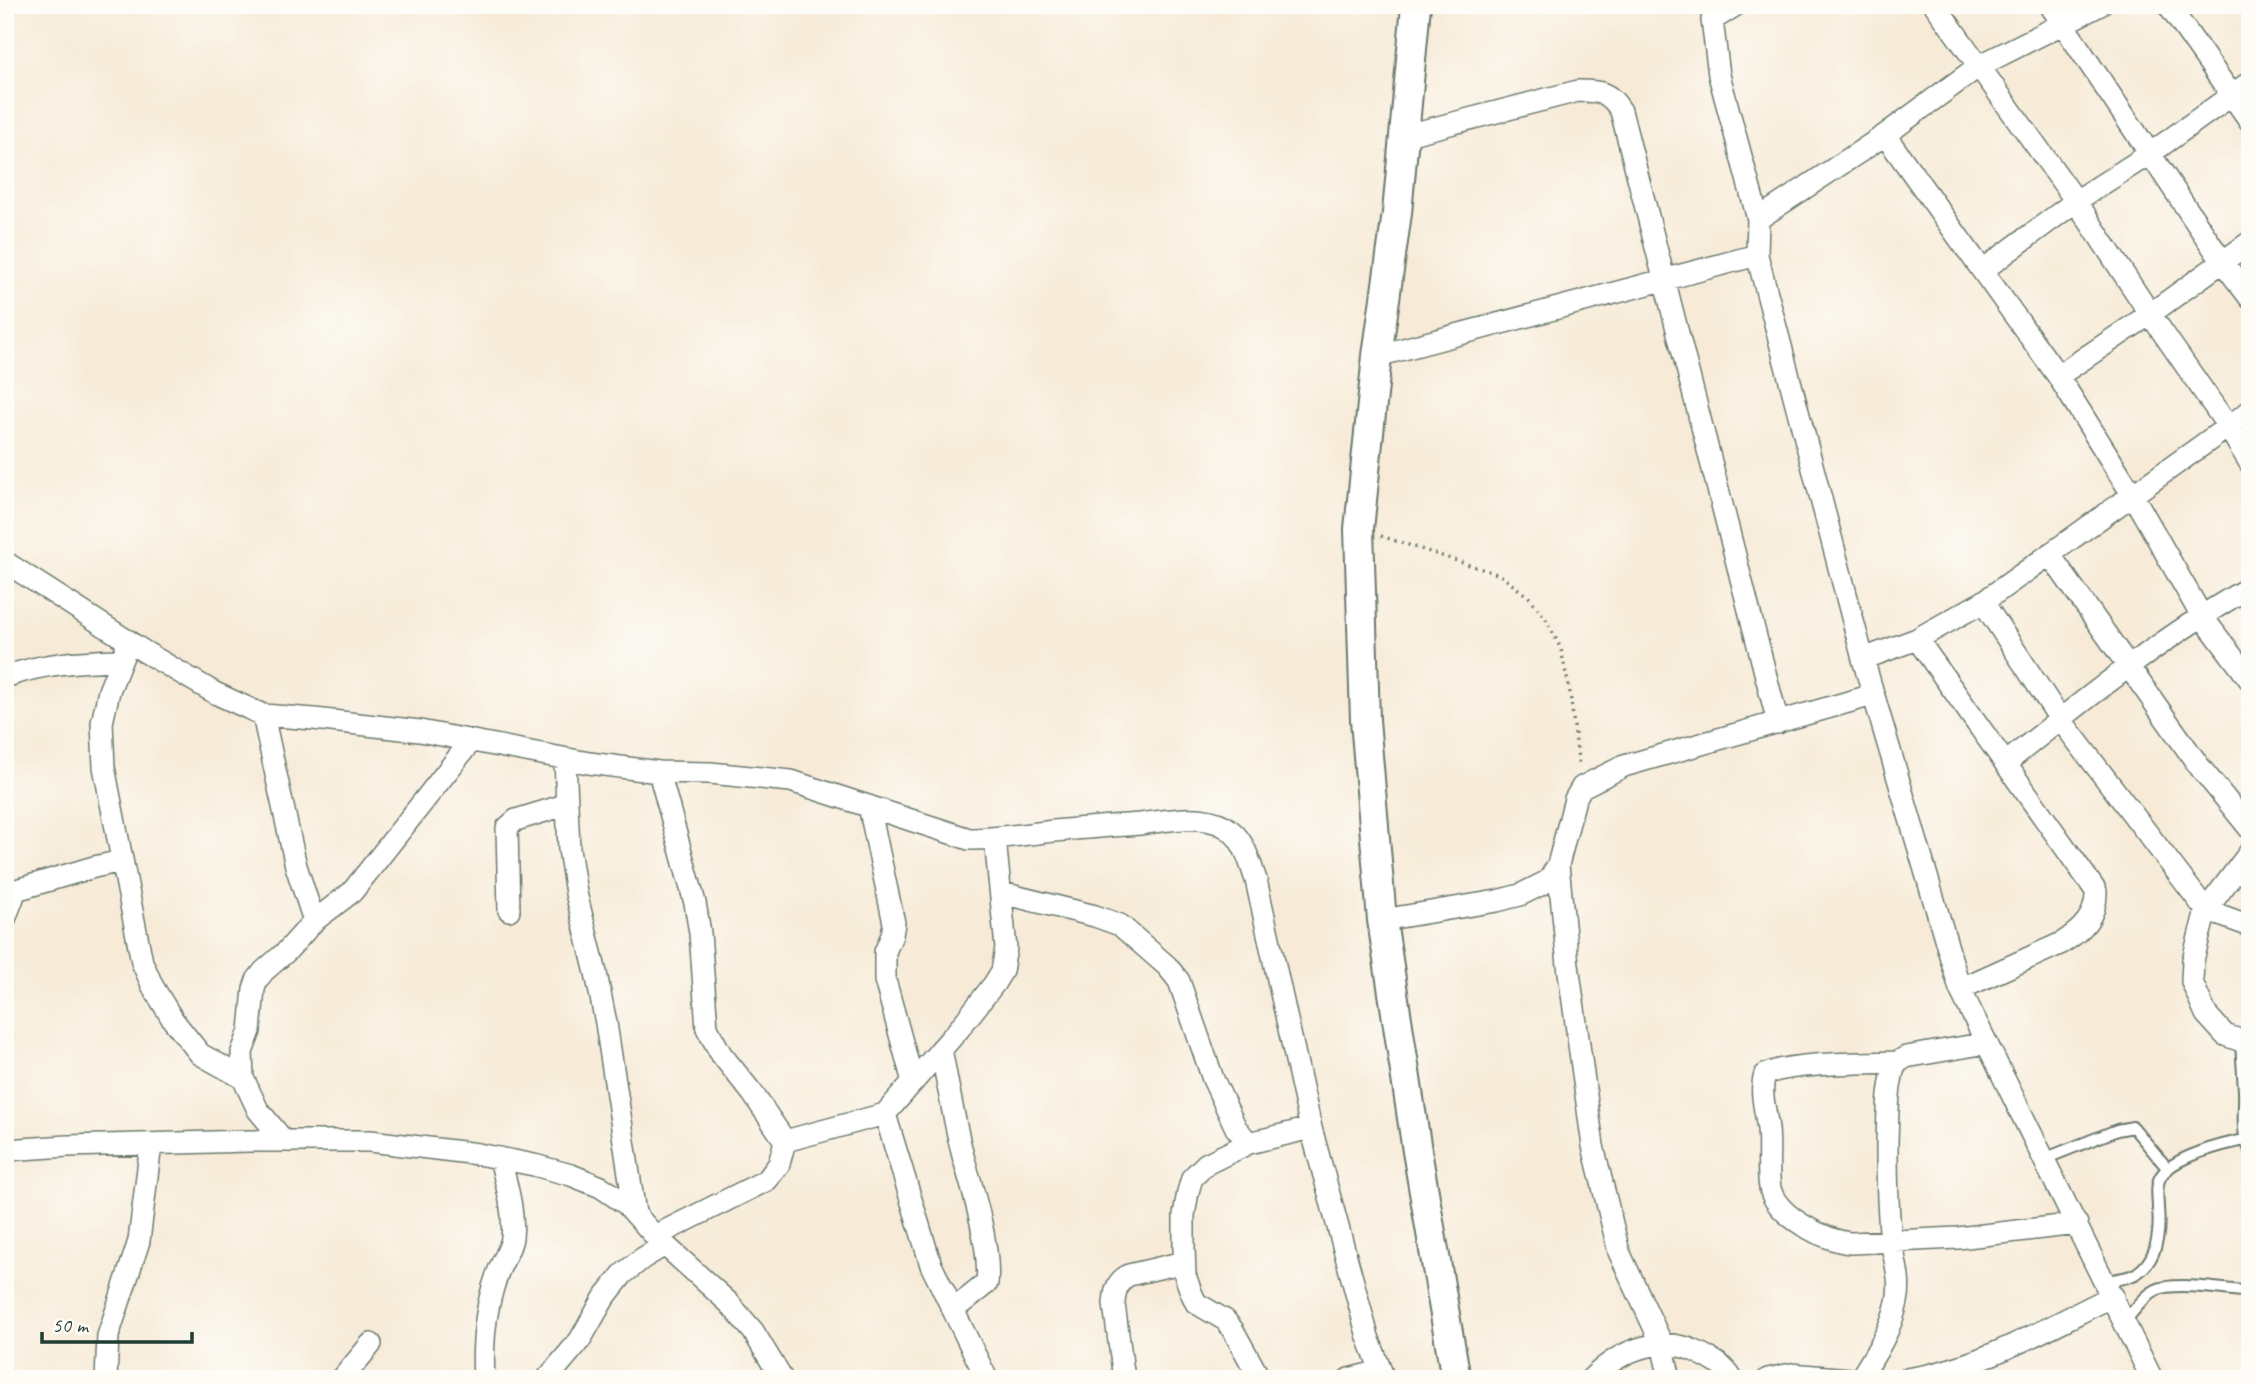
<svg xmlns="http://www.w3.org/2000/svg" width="2255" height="1384" font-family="Caveat,sans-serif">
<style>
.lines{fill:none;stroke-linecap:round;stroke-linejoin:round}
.service-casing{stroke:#6b7a6d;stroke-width:14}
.minor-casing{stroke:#6b7a6d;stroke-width:24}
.tertiary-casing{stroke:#6b7a6d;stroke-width:32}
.path{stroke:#6b7a6d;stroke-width:3.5;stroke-dasharray:2 5;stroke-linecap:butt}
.service{stroke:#fff;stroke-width:10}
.minor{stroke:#fff;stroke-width:21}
.tertiary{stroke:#fff;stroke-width:28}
</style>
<rect width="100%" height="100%" fill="#fdfcf7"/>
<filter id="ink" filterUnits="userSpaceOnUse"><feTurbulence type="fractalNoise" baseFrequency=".0143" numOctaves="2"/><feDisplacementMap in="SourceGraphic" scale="14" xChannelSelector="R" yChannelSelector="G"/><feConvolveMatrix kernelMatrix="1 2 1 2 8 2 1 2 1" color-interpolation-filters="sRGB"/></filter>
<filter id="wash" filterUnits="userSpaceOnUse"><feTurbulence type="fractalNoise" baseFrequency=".00686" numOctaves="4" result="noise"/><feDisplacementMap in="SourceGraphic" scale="28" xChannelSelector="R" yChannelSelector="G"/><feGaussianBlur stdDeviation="1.57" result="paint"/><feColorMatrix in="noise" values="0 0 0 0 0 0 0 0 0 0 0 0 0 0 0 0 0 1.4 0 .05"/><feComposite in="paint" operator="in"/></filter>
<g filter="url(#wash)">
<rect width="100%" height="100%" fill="#f7ebd8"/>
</g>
<g filter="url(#ink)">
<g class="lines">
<defs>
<path id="service" d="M2241,1041C2242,1057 2243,1074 2244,1091C2245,1112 2240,1131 2250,1150
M2044,1159L2117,1130L2133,1127L2168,1169
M2106,1282C2115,1279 2130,1278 2137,1273C2158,1259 2160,1230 2158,1208C2158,1198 2155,1185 2161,1176C2173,1157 2223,1144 2245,1140
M2125,1321C2134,1311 2144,1296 2156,1290C2174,1281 2228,1290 2250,1292"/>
<path id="minor" d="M1736,5L1712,20L1719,75L1758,219L1757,255L1863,659L1960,989L2152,1379
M1935,5L2076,201L2150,314L2227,425L2250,463
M2050,5L2222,261L2250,298
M2168,5L2250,121
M1885,135L1979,66L2100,5
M1403,136L1578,91C1599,91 1609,91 1621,111L1778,723
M1758,219L1885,135L2058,376L2132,494L2201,615L2250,680
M1983,270L2076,201L2151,153L2250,82
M1377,356L1757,255
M2058,376L2150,314L2250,242
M2050,555L2199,766L2250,829
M5,562L145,652L215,693L263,715L314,719L420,731L589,763L659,772L710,773L791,781L969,839C998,839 1026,834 1054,831C1083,828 1111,826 1140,824C1166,821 1200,813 1224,826C1244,837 1249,860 1256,880L1311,1128L1368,1337L1384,1379
M1983,602L2060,719L2206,910L2250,852
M1917,639L2096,891C2097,916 2082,930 2062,943L1960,989
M129,641L109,691L102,723L104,767L142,962L153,987L173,1020L200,1054L243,1078
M1863,659L1917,639L1983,602L2250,411
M5,677C43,663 81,661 121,660
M263,715L296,866L314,921
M565,759L569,849L576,893L596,973L606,1023L635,1213
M2006,763C2082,701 2164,636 2250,587
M659,772L695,903L700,933L707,1028L721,1054L753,1094L785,1141
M869,806L894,923L892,935L885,952V980L913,1082
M1558,865L1568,965L1593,1146L1619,1252L1662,1344L1670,1379
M1002,893L1095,916L1120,925L1167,966L1179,981L1213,1079L1236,1128L1249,1143
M509,910L507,828L516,820L565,805
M5,919L16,890L94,867L122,861
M1382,920L1497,901L1520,895L1548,881L1558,865L1575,799L1582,787L1624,766L1873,695
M2250,926L2206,910L2193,960L2192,982L2206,1014L2225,1035L2250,1044
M941,1049C948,1085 954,1121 963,1156C973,1190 991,1249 987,1283L953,1310
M1898,1062C1871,1063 1785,1062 1765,1075C1759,1091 1766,1112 1768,1129C1770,1148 1767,1170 1770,1188C1776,1216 1825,1241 1851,1243L1958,1238L2077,1224
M885,1114L931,1265L987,1379
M284,1141L258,1110L243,1078L242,1052L250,1031L254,989L257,980L264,971L287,951L314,921L352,892L471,741
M5,1150L68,1146L249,1141H370L478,1154L534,1165L571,1175L601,1187L626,1204L655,1236L729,1303L753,1331L782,1379
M655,1236L767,1180L779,1164L785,1141L885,1114L959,1029L994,984L1002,971L1006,948L995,839
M106,1379L108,1336L139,1241L151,1144
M342,1379L371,1344
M484,1379C482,1345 485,1310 496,1278C500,1264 510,1251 512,1238C515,1211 506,1184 500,1158
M547,1379L580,1340L604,1298L623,1274L643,1258L665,1245
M1124,1379L1114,1304C1115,1290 1117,1281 1129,1275L1184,1262
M1260,1379L1233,1330L1225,1320L1196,1303L1191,1292L1185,1275L1184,1249V1215L1188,1192L1192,1178L1206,1164L1249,1143L1311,1128
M1349,1379L1381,1371
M1591,1379C1622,1348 1664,1333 1703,1355C1715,1361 1725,1367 1732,1379
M1768,1379L1791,1374L1849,1379
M1860,1379C1875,1355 1891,1330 1897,1302C1902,1280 1894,1260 1891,1239C1887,1207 1887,1175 1887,1143C1888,1117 1887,1093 1894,1068L1898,1062L1906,1057L1987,1043
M1907,1379C1978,1369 2049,1327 2113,1296"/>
<path id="tertiary" d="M1416,5L1397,213L1377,356L1359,529L1365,720L1382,920L1417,1151L1456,1379"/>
</defs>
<use href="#service" class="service-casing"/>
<use href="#minor" class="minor-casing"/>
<use href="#tertiary" class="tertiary-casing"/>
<path class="path" d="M1381,536L1500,575L1530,598L1547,621L1561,649L1570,693L1579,767"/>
<use href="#service" class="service"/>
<use href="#minor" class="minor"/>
<use href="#tertiary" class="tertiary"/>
</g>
</g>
<rect width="2255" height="1384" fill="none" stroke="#fdfcf7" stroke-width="28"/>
<path d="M42 1332v10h150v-10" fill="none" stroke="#1f3d34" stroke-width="3.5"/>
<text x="52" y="1332" font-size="21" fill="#1f3d34" stroke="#fdfcf7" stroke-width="5" paint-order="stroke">50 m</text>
</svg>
